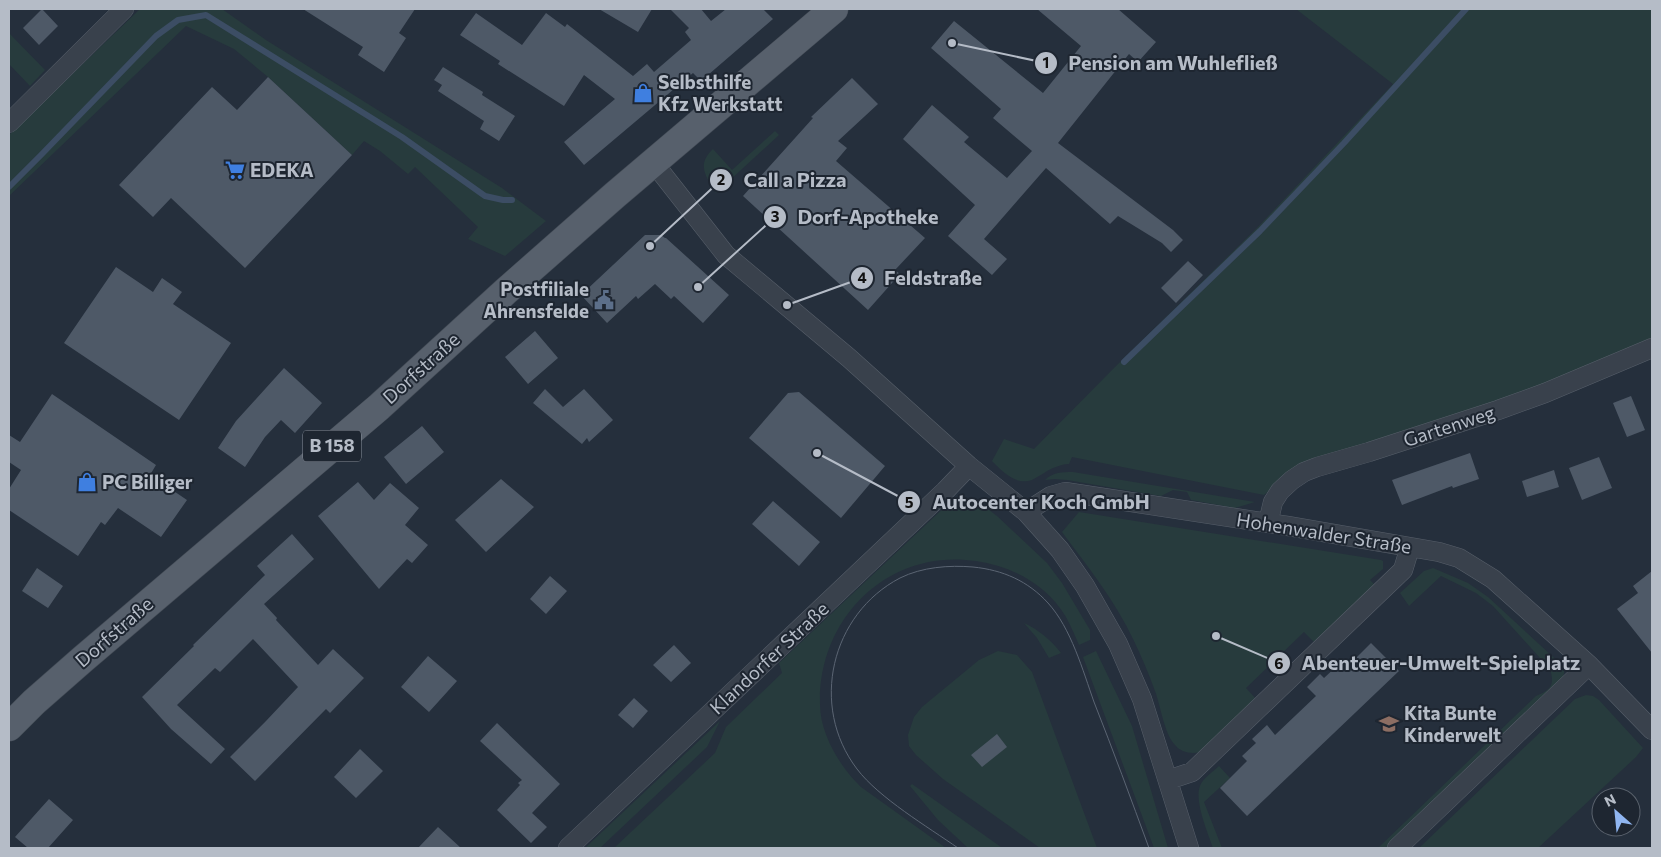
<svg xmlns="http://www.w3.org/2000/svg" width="1661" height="857" font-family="Commissioner,sans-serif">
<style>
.green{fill:#273b3d}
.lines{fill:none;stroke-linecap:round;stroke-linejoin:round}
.stream{stroke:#3c4d64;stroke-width:6}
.building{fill:#4e5967}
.street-casing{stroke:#575f6a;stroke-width:20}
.primary-casing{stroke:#424a55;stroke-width:29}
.street{stroke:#39414c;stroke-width:19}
.primary{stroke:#57606c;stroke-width:28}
.tram{stroke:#5b6573;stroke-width:1}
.labels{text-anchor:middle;stroke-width:4;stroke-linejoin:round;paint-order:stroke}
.shield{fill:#1e2631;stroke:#888f9a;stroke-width:1}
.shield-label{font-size:18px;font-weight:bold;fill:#b5bcc7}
.poi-label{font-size:19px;font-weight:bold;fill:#b5bcc7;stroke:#1e2631;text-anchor:start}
.street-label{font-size:19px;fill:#b5bcc7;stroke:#1e2631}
.leader{fill:none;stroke:#b5bcc7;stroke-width:2}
.callout-dot{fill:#b5bcc7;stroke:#1e2631;stroke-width:2}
.mark-label{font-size:15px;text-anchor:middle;font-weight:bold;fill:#111}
.callout-label{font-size:20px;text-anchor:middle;font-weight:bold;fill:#b5bcc7;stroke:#1e2631;stroke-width:4;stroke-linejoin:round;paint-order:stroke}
</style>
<rect width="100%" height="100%" fill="#252f3c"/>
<path class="green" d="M140,9H222L266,40L502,188L546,221L505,256L468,239L478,227L415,167L408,174L380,151L364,141L352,155L268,77L234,49L186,26L9,196V135Z
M1296,9H1652V339L1495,404L1285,477L1264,495L1072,457L1069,464C1063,464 1059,466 1053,468C1046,471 1040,476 1032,480C1016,486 1002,471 992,461L1004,439L1034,449L1115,367L1257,228L1393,84Z
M9,33L45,70L30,86L9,64Z
M775,131L779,135L716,193C706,176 696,165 713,149L732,170Z
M1073,472L1255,502L1235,508L1191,500L1187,492L1173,490L1161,496L1067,480L1055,479L1045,480C1053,472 1062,472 1073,472Z
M970,499L976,500L997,516L1047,563L1062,583L1090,630V640L1079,645C1075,636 1071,626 1066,617C1047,585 1012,566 976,561C889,548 818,617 820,704C820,734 840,767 861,787L946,848H614L715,753L726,727L782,673L779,663L950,502L956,507L963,501Z
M1079,512L1381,560L1383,561V569L1370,580L1376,586L1315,643L1304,632L1246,688L1256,699L1203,751C1194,755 1181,753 1175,745C1164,733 1161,707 1155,691C1149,674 1142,658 1134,641C1116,602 1088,567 1062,532Z
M1433,568L1468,583L1488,597L1565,668L1563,678L1560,683L1386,848H1378L1536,696C1551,690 1555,685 1550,669L1493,606L1476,593L1441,576L1409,606L1400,593L1424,571Z
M1024,623C1039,630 1051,640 1061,653L1049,658L1037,638Z
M998,651L1017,655L1032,672L1097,848H1040L943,779L916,755L909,746L908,735L914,717L922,707L979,660Z
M1096,651L1132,726L1168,848H1154L1083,657Z
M1586,695L1593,696L1599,700L1643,748L1636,757L1538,848H1419L1575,699Z
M720,721L707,747L600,848H585Z
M1219,766L1230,778L1204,802L1222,848H1213C1208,833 1194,801 1200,786C1203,778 1213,772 1219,766Z
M912,784L1001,847V848H968L938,820L910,786Z"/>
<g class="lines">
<path class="stream" d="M9,187L41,155L156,36L178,20L206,15L402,137L485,196L503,200H512
M1124,362L1260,231L1344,143L1466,9"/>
</g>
<path class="building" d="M42,9L58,26L39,45L23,28Z
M303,9H415L399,33L406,38L384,72L358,55L363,47Z
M599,9H652L638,32Z
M670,9H701L711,21L726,9H763L773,19L701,81L693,73L584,165L564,142L615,99L584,75L564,106L498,64L500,61L460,35L476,13L522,45L546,13L565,27L567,24L633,76L647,64L654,72L691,40L685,32L689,28Z
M1037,9H1118L1156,42L1138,62L1129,54L1058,143L1173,230L1183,240L1171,252L1162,243L1118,216L1110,224L1046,168L984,239L1007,259L992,275L948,236L975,205L903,139L932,105L969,137L964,142L1007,178L1032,151L993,118L1001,109L931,48L954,21L1043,93L1081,46Z
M443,67L483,92L482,95L515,116L499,141L480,129L484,121L438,91L442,85L434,80Z
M268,77L352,155L245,268L171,198L153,217L119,185L212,87L237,110Z
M852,78L878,104L838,141L847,148L836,161L925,238L895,270L900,274L868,310L743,196L813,118L811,117Z
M645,235H661L665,238H666L729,295L703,323L674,296L671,299L655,284L638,299L636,296L607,323L581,295Z
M1188,261L1203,275L1176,303L1161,288Z
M116,267L153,292L162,278L182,292L173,304L231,343L179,420L64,343Z
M535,331L558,358L528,384L505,357Z
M284,368L322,403L295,433L281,420L265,437L245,467L218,448L236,421Z
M545,389L563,407L584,389L613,420L589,442L587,438L582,444L533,403Z
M799,392L885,466L841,518L749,438L788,393Z
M52,394L156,465L150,475L187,500L161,537L118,508L105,525L101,522L78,556L9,510V489L21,470L9,462V435L20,442Z
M1631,396L1645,430L1627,437L1613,403Z
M422,426L444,452L406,484L384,457Z
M1470,453L1479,479L1453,488L1452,486L1402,505L1392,480Z
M1599,457L1612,488L1582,500L1569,468Z
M1554,470L1559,487L1527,497L1522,481Z
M501,479L534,507L486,552L455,520Z
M358,482L374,500L390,483L419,508L405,525L428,545L412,563L407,559L379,589L318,516Z
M773,501L820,542L799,566L752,524Z
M292,534L314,559L264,604L277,618L276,620L318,665L333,649L364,678L330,713L326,709L255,781L230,757L266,721L298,687L253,639L220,672L215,668L177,705L225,749L211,764L171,729L142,697L194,646L193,645L265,575L257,566Z
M37,568L63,586L48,608L22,591Z
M1652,571V653L1617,609L1638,593L1633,586Z
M550,576L567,591L546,614L530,599Z
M1371,643L1399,671L1247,816L1220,788L1247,761L1242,756L1256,743L1252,739L1267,725L1275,735L1316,696L1307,687L1320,674L1324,678L1338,665L1343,671Z
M674,645L691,663L671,682L653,665Z
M428,656L457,681L429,712L401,687Z
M634,698L648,711L633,728L618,715Z
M497,723L560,784L532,813L547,827L531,843L497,810L520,785L518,783L522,780L480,741Z
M997,734L1007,747L982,767L971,755Z
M360,749L383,771L356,798L334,777Z
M49,799L73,820L48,848H28L15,837Z
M438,827L461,848H418Z"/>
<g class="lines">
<defs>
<path id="street" d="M9,123L124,9
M653,162L726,255L849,358L969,466L1026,512L1060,550L1085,586L1118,644L1142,699L1189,848
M1026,512L1051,496L1065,492L1288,526L1439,552L1459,558L1493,579L1589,665L1652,730
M1268,523L1273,502L1280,491L1292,480L1304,472L1317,467L1369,452L1498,410L1545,393L1652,348
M1168,780L1192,772L1403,570L1410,547
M568,848L945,491L969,466
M1397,848L1589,665"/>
<path id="primary" d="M9,727L34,702L83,659L379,407L506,291L615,195L834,9"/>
</defs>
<use href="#street" class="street-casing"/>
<use href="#primary" class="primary-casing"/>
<use href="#street" class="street"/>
<use href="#primary" class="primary"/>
<path class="tram" d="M958,848C928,827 879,798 857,769C809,706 831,614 900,578C922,567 949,565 973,567C1003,570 1028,581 1048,603C1071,628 1083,671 1094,702C1113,750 1131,799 1149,848"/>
</g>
<defs>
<symbol id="shop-bare" viewBox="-9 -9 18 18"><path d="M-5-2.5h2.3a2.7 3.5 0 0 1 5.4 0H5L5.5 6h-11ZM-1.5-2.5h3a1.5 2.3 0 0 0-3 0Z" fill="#3f7fe0" stroke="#1e2631" stroke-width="2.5" paint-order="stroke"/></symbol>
<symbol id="supermarket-bare" viewBox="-9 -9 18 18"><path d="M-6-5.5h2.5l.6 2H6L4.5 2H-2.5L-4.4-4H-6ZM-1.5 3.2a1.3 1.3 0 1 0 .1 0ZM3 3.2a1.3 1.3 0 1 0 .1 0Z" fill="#3f7fe0" stroke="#1e2631" stroke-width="2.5" paint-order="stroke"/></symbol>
<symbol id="civic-bare" viewBox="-9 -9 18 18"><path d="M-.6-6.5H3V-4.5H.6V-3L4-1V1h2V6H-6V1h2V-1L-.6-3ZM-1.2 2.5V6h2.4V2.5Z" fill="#5c6f8a" stroke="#1e2631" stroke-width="2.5" paint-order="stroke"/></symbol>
<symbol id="school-bare" viewBox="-9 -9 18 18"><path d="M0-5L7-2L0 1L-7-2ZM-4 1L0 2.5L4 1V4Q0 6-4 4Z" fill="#8d6e63" stroke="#1e2631" stroke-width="2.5" paint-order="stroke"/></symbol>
</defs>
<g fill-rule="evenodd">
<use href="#shop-bare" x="629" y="79" width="28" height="28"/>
<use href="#supermarket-bare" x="221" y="156" width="28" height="28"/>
<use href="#civic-bare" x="590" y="286" width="28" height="28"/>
<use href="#shop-bare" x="73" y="468" width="28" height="28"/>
<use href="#school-bare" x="1375" y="710" width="28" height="28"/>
</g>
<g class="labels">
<rect class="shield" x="303" y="430.5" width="58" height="31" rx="4"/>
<g class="shield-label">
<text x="332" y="452">B 158</text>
</g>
<g class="poi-label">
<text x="658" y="89">Selbsthilfe<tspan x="658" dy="22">Kfz Werkstatt</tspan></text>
<text x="250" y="177">EDEKA</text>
<text x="589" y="296" text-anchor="end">Postfiliale<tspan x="589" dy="22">Ahrensfelde</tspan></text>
<text x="102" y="489">PC Billiger</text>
<text x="1404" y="720">Kita Bunte<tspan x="1404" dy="22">Kinderwelt</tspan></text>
</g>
<g class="street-label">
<text transform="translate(421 368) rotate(-42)" y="7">Dorfstraße</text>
<text transform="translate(1449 426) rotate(-18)" y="7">Gartenweg</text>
<text transform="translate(1324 533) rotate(9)" y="7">Hohenwalder Straße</text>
<text transform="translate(114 632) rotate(-41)" y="7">Dorfstraße</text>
<text transform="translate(769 658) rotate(-43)" y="7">Klandorfer Straße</text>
</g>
</g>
<path class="leader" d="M952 43L1046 63M650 246L721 180M698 287L775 217M787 305L862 278M817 453L909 502M1216 636L1279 663"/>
<g class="callout-dot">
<circle cx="952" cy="43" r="5"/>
<circle cx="650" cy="246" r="5"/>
<circle cx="698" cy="287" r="5"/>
<circle cx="787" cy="305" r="5"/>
<circle cx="817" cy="453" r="5"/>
<circle cx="1216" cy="636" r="5"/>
<circle cx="1046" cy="63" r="12"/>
<circle cx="721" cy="180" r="12"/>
<circle cx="775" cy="217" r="12"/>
<circle cx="862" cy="278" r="12"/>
<circle cx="909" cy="502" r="12"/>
<circle cx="1279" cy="663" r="12"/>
</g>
<g class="mark-label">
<text x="1046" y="68">1</text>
<text x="721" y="185">2</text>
<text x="775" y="222">3</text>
<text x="862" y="283">4</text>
<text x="909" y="508">5</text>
<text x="1279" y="669">6</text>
</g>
<g class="callout-label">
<text x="1173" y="70">Pension am Wuhlefließ</text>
<text x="795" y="187">Call a Pizza</text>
<text x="868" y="224">Dorf-Apotheke</text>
<text x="933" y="285">Feldstraße</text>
<text x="1041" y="509">Autocenter Koch GmbH</text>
<text x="1441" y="670">Abenteuer-Umwelt-Spielplatz</text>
</g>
<rect width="1661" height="857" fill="none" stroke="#b5bcc7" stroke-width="20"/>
<g transform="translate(1616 812) rotate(333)"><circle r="24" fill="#1e2631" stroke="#5a626d"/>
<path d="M0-4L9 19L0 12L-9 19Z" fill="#90b6f1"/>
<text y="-8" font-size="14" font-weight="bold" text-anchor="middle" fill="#b5bcc7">N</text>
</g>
</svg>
